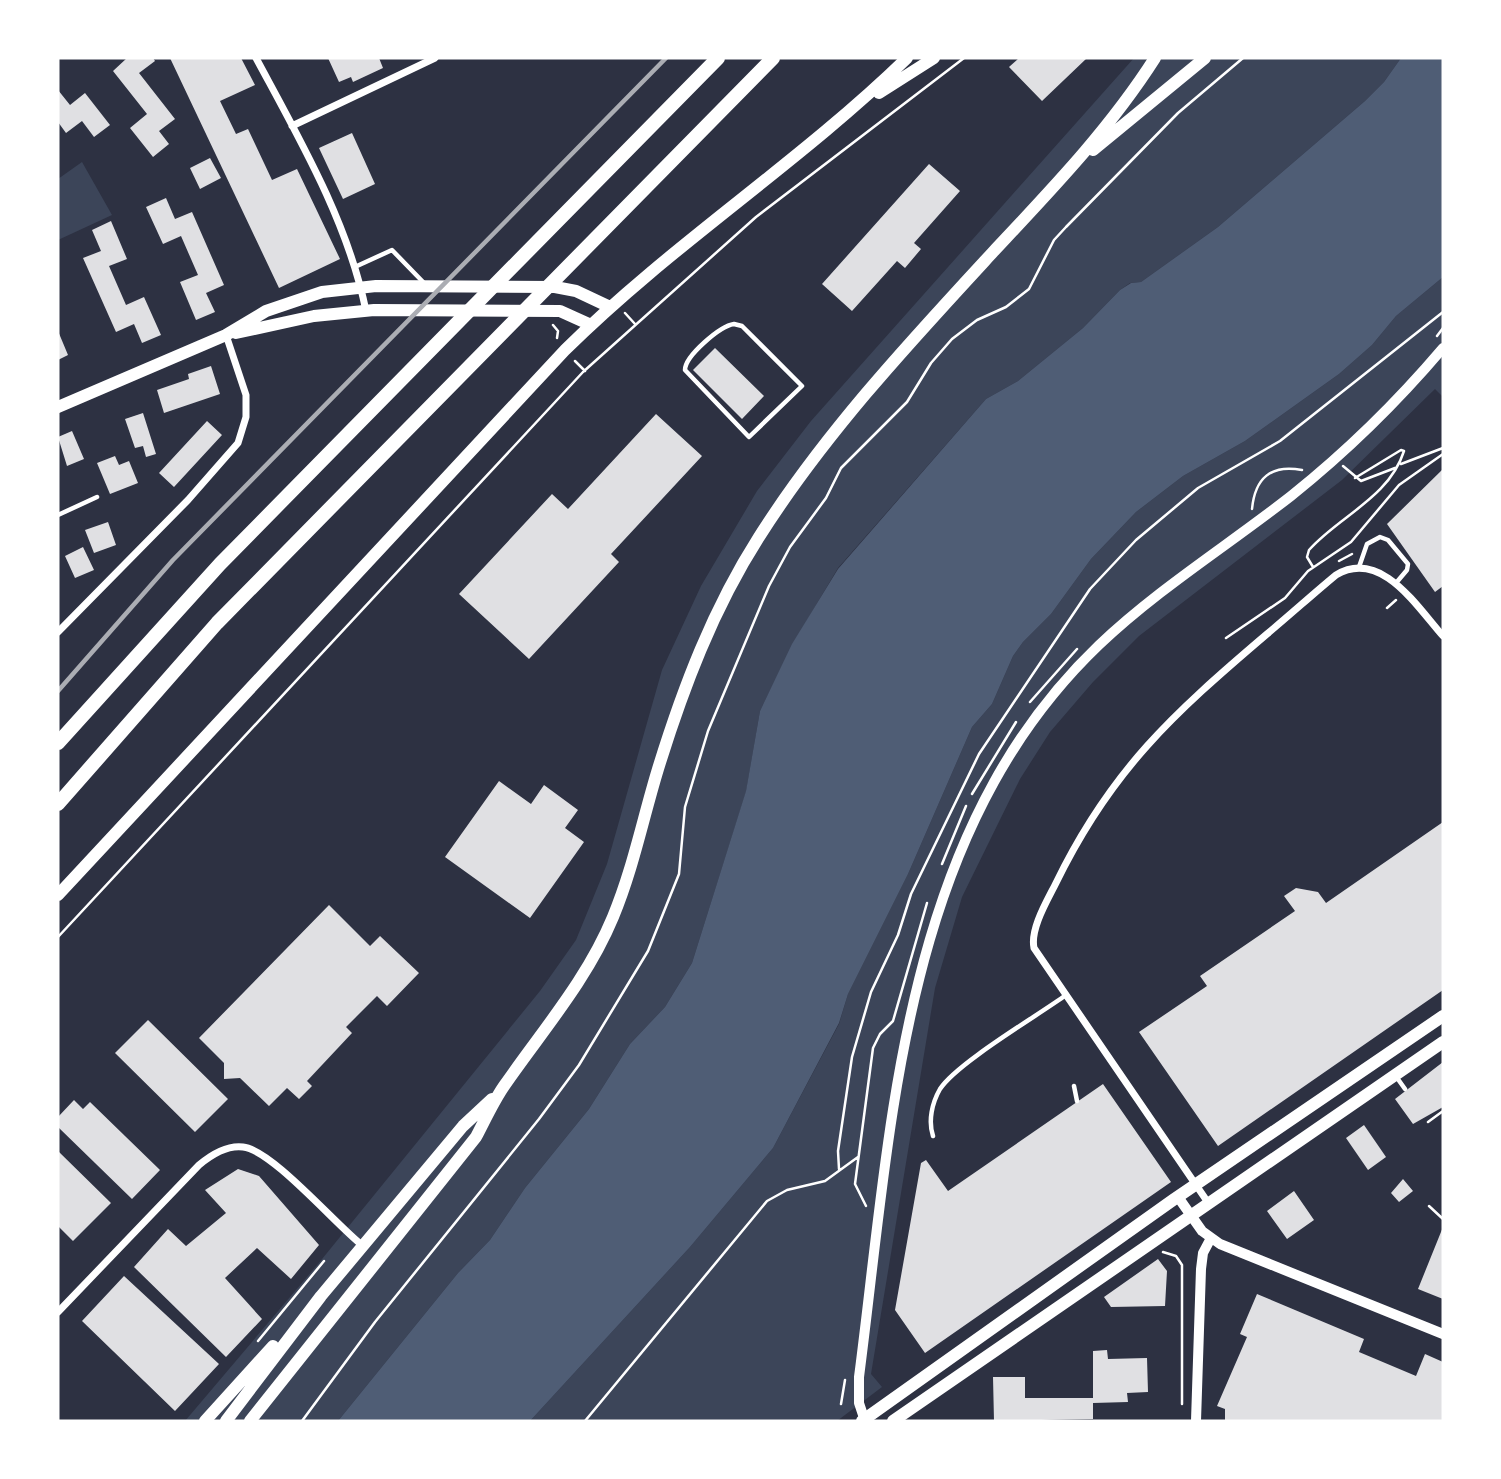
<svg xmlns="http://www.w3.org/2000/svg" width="1501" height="1479" font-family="Lato,sans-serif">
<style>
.green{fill:#3c4559}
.water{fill:#4f5d75}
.building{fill:#e0e0e3}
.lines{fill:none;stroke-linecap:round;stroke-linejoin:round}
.path{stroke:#fff;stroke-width:2.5}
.service{stroke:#fff;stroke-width:4.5}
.minor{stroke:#fff;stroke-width:7}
.tertiary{stroke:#fff;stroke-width:10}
.secondary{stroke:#fff;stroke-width:12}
.primary{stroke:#fff;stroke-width:12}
.motorway{stroke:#fff;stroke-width:14}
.rail{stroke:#abadb3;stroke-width:4.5}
</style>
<rect width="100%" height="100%" fill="#2d3142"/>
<path class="green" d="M1134,58H1401L1384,82L1365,101L1218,227L1141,282L1130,283L1120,290L1083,328L1018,381L986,399L838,568L793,644L760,711L746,792L692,963L665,1007L630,1044L589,1109L525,1188L490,1240L458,1273L338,1421H185L318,1264L540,991L576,940L607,864L662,670L701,586L757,491L811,421Z
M82,162L112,215L58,240V179Z
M1443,277V397L1435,389L1342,480L1139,636L1093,682L1050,732L1020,779L962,897L935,988L871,1374L882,1387L837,1421H530L690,1247L773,1148L839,1024L848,994L908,874L972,727L992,704L1013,656L1023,642L1051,614L1091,559L1136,512L1183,476L1245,441L1339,374L1372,345L1396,316Z"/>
<path class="water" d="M1401,58H1443V277L1396,316L1372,345L1339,374L1245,441L1183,476L1136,512L1091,559L1051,614L1023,642L1013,656L992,704L972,727L908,874L848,994L839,1023L773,1148L690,1247L530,1421H338L458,1273L490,1240L525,1188L589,1109L630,1044L665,1007L692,963L746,791L760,711L792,644L838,569L986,399L1018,381L1083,328L1120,290L1131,283L1141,282L1218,227L1365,101L1384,82Z"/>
<path class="building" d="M127,58H153L155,61L139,73L175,119L159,131L169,144L153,157L130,128L147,114L113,71Z
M170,58H241L255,85L220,101L236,134L248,129L272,180L297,169L340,259L279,288Z
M328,58H379L383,68L353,82L351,77L339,82Z
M1019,58H1087L1042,101L1009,67Z
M58,90L70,105L85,93L110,125L94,137L82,121L66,133L58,122Z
M352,133L375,184L343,199L319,148Z
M210,158L221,178L200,189L190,168Z
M929,164L960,191L914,243L921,249L905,268L897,261L852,311L822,284Z
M166,198L175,219L192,212L224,285L206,293L215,312L196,320L180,282L198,275L181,236L163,244L146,207Z
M111,221L127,259L109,266L126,305L144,297L161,335L142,343L134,324L116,332L83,258L101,251L92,230Z
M58,331L68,355L58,360Z
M715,348L764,396L742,419L693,370Z
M211,366L220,394L164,413L157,390L189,379L188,374Z
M143,413L156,454L146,457L143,446L135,448L125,419Z
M656,414L702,456L611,554L619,562L529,659L459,594L552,494L568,509Z
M207,421L222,435L174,487L159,473Z
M72,431L84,459L67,466L58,437Z
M115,456L119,465L129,461L138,483L110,494L97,463Z
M1443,469V586L1435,592L1387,524Z
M108,522L116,545L94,553L85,530Z
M83,547L94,570L75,578L65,556Z
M499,781L531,804L544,785L578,810L565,828L584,842L530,918L445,857Z
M1443,822V990L1218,1146L1139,1032L1207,986L1200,976L1295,911L1284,896L1296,888L1318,892L1326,903Z
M329,905L370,946L380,936L419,973L387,1006L377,996L346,1027L352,1033L307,1081L312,1086L299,1099L287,1088L269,1106L240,1078L224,1079V1063L199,1038Z
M148,1020L228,1099L195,1132L115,1053Z
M1443,1062V1107L1413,1124L1395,1099Z
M1103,1084L1171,1182L925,1353L895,1310L921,1163L926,1160L948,1191Z
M74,1100L83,1109L90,1102L160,1170L132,1199L58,1127V1117Z
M1364,1125L1386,1157L1368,1170L1346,1138Z
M58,1151L111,1203L73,1241L58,1226Z
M238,1169L259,1176L319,1245L291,1279L257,1248L225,1278L262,1319L226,1357L134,1267L168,1229L186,1246L226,1213L205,1190Z
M1403,1179L1413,1191L1399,1202L1391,1193Z
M1294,1191L1314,1220L1287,1239L1267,1211Z
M1443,1227V1299L1418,1289Z
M1158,1259L1167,1271L1165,1306L1111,1307L1104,1297Z
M124,1276L219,1364L175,1411L82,1321Z
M1257,1294L1364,1339L1359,1352L1416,1376L1425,1354L1443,1362V1421H1225V1409L1217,1406L1247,1337L1240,1334Z
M1107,1350L1108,1359L1147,1358L1148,1392L1127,1393L1128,1402L1093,1403V1419L994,1421L993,1377H1025V1398H1093V1351Z"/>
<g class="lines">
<path class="path" d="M625,313L635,324
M553,325L558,331L557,338
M1437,336L1443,328
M575,361L585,371
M1401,464L1443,448
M1343,466L1361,481L1395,468
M1252,509C1255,478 1271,464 1302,470
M1339,561L1352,554
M1313,567L1307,557L1309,550C1339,516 1389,498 1404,451L1401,450L1355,478
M1387,608L1396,600
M1226,638L1285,598L1308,571L1351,542L1399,485L1443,454
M1030,702L1077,649
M972,794L1016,722
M942,864L966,806
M58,937L583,372L756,217L964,58
M1428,1122L1443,1111
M839,1169L838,1151L852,1057L871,992L898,935L911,894L979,754L1090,589L1136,540L1198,488L1280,441L1443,312
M866,1206L855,1184L873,1048L880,1034L893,1021L927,903
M1429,1206L1443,1219
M1163,1252L1176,1256L1182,1265V1404
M258,1341L324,1261
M841,1404L845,1380
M302,1421L375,1322L539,1119L579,1065L648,951L679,874L685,807L708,731L769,586L790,547L826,498L841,468L907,402L931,363L952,339L977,320L1006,307L1029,289L1054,240L1066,227L1178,113L1243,58
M585,1421L767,1201L787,1190L825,1181L858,1157"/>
<path class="service" d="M357,266L392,250L424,283
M734,324L742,326L802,386L749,437L685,370C685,356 720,326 734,324Z
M58,515L97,497
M1359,567L1367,544L1380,537L1388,540L1408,564L1407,570L1396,583
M1395,1075L1405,1089
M1074,1086L1077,1101
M933,1136C928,1121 932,1103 940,1089C957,1063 1037,1016 1066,995"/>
<path class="minor" d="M256,58C299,138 348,222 366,311
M292,126L435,58
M58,632L188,500L238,443L246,417V395L226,335
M1209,1204L1034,948C1030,929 1047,901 1056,883C1111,770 1173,714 1267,634C1291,614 1313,594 1336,575C1381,548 1417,607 1443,636
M58,1312L199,1165C211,1155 227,1145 243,1147C272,1150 336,1225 363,1246"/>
<path class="tertiary" d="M1178,1197L1202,1231L1220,1244L1443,1334
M865,1421L859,1403V1377C892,1124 901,834 1099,645C1158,589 1227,546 1291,496C1346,452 1398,401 1443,348
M1196,1421L1201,1269L1203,1253L1211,1238"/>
<path class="secondary" d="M862,1421L1173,1200L1443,1016
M893,1421L1443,1042"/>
<path class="primary" d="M879,93L934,58
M1093,150L1205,58
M236,333L314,316L374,310L560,311L591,325
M58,407L226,335L266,311L322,292L376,286L555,287L576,291L610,307
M58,895L565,350C672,244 799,163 907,58
M205,1421L273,1346
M226,1421L321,1296L463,1126L492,1099
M250,1421L476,1137C485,1120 493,1102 504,1086C542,1031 587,980 613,917C633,869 643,818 658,769C683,688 713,609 759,537C825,433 910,342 993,252C1051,190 1109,130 1155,58"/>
<path class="motorway" d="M58,743L220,564L718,58
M58,804L217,623L773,58"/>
<path class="rail" d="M58,691L173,560L666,58"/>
</g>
<rect width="1501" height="1479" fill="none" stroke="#ffffff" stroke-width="119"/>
</svg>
